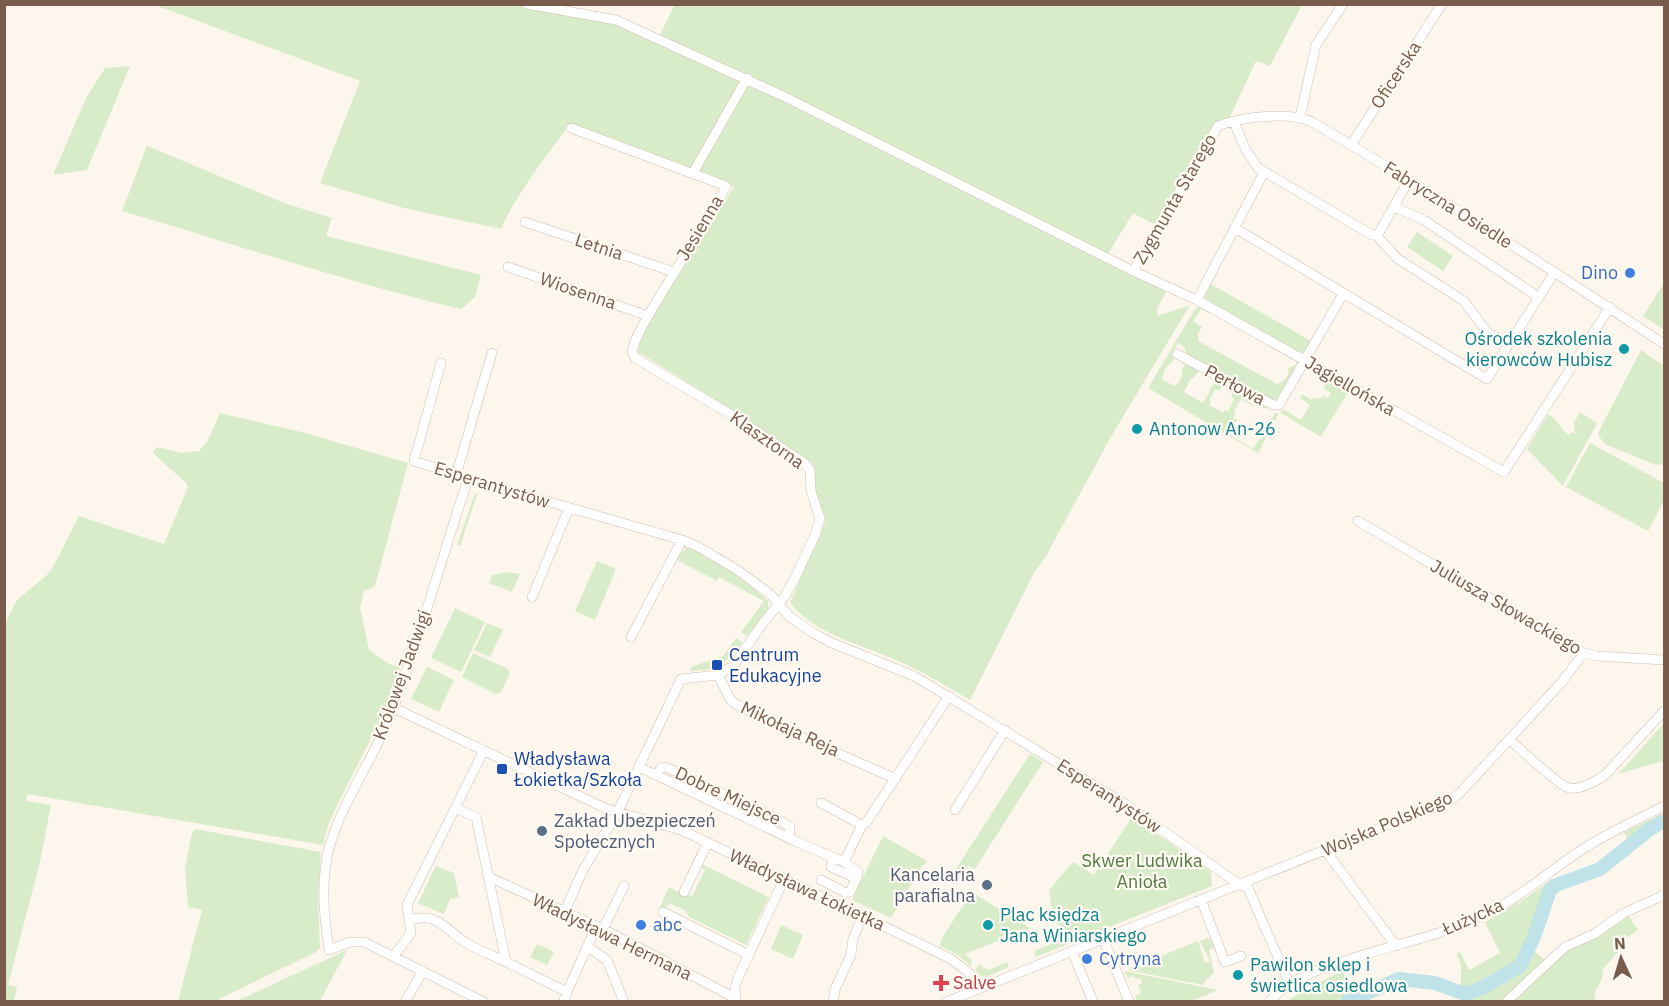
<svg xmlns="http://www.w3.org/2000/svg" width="1669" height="1006" font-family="'IBM Plex Sans',sans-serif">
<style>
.green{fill:#d8ecc9}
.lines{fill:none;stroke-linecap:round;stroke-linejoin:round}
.river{stroke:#bfe3e8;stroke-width:14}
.minor-casing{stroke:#d1beb0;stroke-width:10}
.minor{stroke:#fff;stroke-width:9}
.shop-dot{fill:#3f7fe0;stroke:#fffaf3;stroke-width:2}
.culture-dot{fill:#0f9aa8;stroke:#fffaf3;stroke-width:2}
.transit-dot{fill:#1a4fb4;stroke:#fffaf3;stroke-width:2}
.service-dot{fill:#5c6f8a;stroke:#fffaf3;stroke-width:2}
.health-dot{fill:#e0444e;stroke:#fffaf3;stroke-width:2}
.labels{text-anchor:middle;stroke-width:4.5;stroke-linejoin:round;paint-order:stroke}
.street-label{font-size:18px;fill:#7a5c4d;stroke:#fffaf3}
.shop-label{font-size:18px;fill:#366cbe;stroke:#fffaf3;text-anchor:start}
.culture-label{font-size:18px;fill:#0d838f;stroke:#fffaf3;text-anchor:start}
.transit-label{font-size:18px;fill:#164399;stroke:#fffaf3;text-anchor:start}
.service-label{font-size:18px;fill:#4e5e75;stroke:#fffaf3;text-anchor:start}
.park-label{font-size:18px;fill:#537a41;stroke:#fffaf3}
.health-label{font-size:18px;fill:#be3a42;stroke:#fffaf3;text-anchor:start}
</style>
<rect width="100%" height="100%" fill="#fdf6ec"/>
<path class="green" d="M675,4L1302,5L1270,66L1256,61L1229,119L1216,122L1156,225L1133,213L1105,259L1167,290L1157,309L1158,316L1190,305L1112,435L1046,556L1034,573L970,700C946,686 922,671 896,660C860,644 816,635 790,603L826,520L814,491L813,464L801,455L746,419L638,352L639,340L679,269L734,187L625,143L570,124C546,157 518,191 501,229L404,208L320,183L360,81L155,5H552L660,35Z
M130,66L87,170L53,175L87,96L105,68Z
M147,146L284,203L332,218L326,236L481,275L475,297L461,309C346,282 235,244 122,211Z
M1417,232L1453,256L1443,271L1407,247Z
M1209,283L1313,342L1306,352L1300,353L1205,299L1203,297Z
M1664,283V330L1643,316Z
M1200,306L1212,312L1211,314L1201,309L1193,321L1202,327L1197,336L1199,337L1198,341L1277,384C1284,382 1290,376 1288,368L1296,365L1297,360L1290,359L1291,356L1298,360L1299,364L1279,400L1275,402L1188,356L1184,347L1178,343L1171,354L1174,357L1173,361C1162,371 1166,368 1162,379L1174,386L1178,383L1183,374L1181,372L1185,364L1199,370L1194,378H1191L1184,392L1203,403L1216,380L1223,384L1219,391L1215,389L1209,401L1211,402L1209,405L1223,413L1225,410L1228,411L1234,399L1231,396L1234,390L1269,408H1264L1242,395L1241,398L1251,401L1250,403L1255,406L1251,405L1241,399L1234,411L1235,413L1233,418L1237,420L1234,425L1229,424L1225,432L1253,449L1259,439L1261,440L1275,413H1279L1258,453L1148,388L1195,309Z
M1641,350L1664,366V464L1655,465L1605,444L1598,435L1601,427Z
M1326,376L1349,390L1321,437L1281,413L1283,409L1301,420L1310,405L1300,398L1302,394L1312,400L1314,397L1318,399L1324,396L1328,398L1331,393L1324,389L1325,384L1323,382Z
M1580,412L1597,423L1563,486L1527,449L1548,414C1558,420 1559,428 1569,435L1573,432L1579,435L1574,431L1575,426L1573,424Z
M220,413L305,433L408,463L375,586L364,591L360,608L369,650L389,664L400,668C387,707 369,743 350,780C340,800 327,822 323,845L27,794L26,801L51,805L40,862L8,985L17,987L14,1001H5V623L17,600L47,575L53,567L79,516L164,544L188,487L186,483L154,454L153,451L158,447L181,453L199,451L207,442Z
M1590,443L1664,483V500L1648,531L1566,487Z
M475,493L477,494L460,546L457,545Z
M686,548C706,550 753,586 768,601V609L747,636L741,632L764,601L719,577L717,581L677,560L681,551L683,552Z
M597,561L616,569L595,620L575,611Z
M507,572L520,574L512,592L489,583L492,575Z
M455,608L485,622L461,672L431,658Z
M487,623L503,630L490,657L474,650Z
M736,638L743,642L734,654L721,664L720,662L706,670L690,671L691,667L723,656Z
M473,653L508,669L510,674L501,692L496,694L462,677Z
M427,667L454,680L439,712L411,699Z
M1664,723V761L1617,774L1624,768Z
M1030,754L1043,762L975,869L969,866L959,880L952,875Z
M1664,813V818L1630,844L1624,832Z
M1132,817L1211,871L1212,886L1079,939L1053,921L1049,890L1073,862L1094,875Z
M195,829L321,852L318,898L320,948L316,952L215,1001H178L202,910L188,907L185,868L192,833Z
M883,836L927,861L925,865H923L891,918L852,900Z
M701,864L769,897L746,945L689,917L686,911L669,903L664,911L659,909L669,887L685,895L687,893L692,896L705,870L700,867Z
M436,866L454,873L459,897L450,899L444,914L418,903Z
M1552,879V884L1545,892L1529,940L1519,961L1511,969L1478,986L1461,989V965L1457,954L1460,952L1469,970L1500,953L1485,922L1523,900Z
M970,894L978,896L1030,928L965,954L972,960L971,966L958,955L940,946L941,940Z
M1628,915L1638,930L1621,942L1618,952L1603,969L1602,979L1594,993L1596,998L1592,1001L1510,1002L1560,955Z
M781,925L803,935L793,959L771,949Z
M1050,935L1068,942V944L1036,957L1034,951L1057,942L1055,939L1048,936Z
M1208,938L1213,940L1216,947L1209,950L1214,973L1204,982L1203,985L1127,970L1198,941L1205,963L1210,961L1200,941Z
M537,944L554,952L547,965L530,957Z
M347,950L320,1001H237Z
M1533,950L1545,960L1503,1001H1470L1463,999C1491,988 1518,977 1533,950Z
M1007,962L1009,967L986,977L981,976L975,970L979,964L988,970Z
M1124,971L1218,990L1192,1001H1137L1135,996L1141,993L1138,985L1142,984L1140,978L1135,979L1133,976L1128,978Z
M1343,971L1352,995L1334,1001H1287L1321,981Z"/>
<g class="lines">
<path class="river" d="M1347,1002L1399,979L1435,983L1462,993H1469L1482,988L1520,966L1534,937L1550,890L1556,885L1600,869L1650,829L1664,821"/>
<defs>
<path id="minor" d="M527,4L616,20L785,97L1133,271L1197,300L1504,472L1610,307
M1300,117L1316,45L1343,4
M1234,122L1245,148L1258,168L1372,235H1376L1380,231L1409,180
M1351,145L1442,4
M693,173L747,78
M1394,207L1424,220L1538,297
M525,222L674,272
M1235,228L1487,379L1509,344
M1376,235L1398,259L1464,301L1487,332L1509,344L1555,272
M508,267L648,316
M1133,271L1218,126C1241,117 1289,111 1312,122C1432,192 1549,268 1664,344
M1197,300L1264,172
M1177,354L1273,405H1279L1343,294
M441,363L414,461L487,484L682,540L697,546L739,571L770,594L789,616L813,633L832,643L914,676L934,688L1125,804L1240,885L1248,888L1289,983
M456,475L492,353
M468,479C443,555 421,633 393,709C376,756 344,797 330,845C320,878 324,917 329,950L350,942H364L484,1002
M1358,521L1584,653L1597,656L1664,660
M532,597L569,508
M631,637L682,540
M718,675L730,699L734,703L785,730L896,779
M394,708L607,809L681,830L863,916L951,959L968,972L978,988
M1509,739C1519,748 1559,786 1569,788C1580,790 1596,781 1605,775L1664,711
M639,767L795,841L844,862L862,825L821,803
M656,775L661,768L666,767L783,822L790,827L789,839
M455,808L476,817L506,962L567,992L563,1002
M955,810L1005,730
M862,825L866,823L949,696
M1325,850L1396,946
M833,859L831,867L851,876
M489,877L603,929L735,998
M821,880L846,893L850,892L858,875V872L844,862
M684,892L708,842
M1201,899L1225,962L1241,956
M663,912L749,955
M564,913L583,870L617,813L681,679L718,675L734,665L763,623L783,599L793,582L816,533L820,518L811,491L810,470L803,462L735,417L635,358L632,352C635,336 646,320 654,306C677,266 705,228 726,186L571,128
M411,920C438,911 447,932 468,944C480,951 494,956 506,962
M603,929L624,886
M1103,938L1129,1002
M588,947L607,960L624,1002
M1072,951L1093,1002
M394,956L411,933L407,905L484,750
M567,992L596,927
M736,1001L735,988L738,978L784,879
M405,1002L423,971
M833,1002L835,989L851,955L853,938L863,916
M946,1002L1452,799L1459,794L1560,684L1584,653
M1269,1002C1289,979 1317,970 1345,961C1390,945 1437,937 1480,917C1518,900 1549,871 1583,849C1609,832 1637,820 1664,806
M1506,1002L1565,947L1594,934L1624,913L1664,895"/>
</defs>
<use href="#minor" class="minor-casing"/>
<use href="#minor" class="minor"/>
</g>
<g class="shop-dot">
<circle cx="1630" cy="273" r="6"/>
<circle cx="641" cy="925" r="6"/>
<circle cx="1087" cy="959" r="6"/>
</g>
<g class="culture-dot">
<circle cx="1624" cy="349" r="6"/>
<circle cx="1137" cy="429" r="6"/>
<circle cx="988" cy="925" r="6"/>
<circle cx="1238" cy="975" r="6"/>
</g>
<g class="transit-dot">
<rect x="711" y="659" width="12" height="12" rx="3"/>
<rect x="496" y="763" width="12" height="12" rx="3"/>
</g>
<g class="service-dot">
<circle cx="542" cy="831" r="6"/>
<circle cx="987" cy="885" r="6"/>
</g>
<path class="health-dot" d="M938 974h6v6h6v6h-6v6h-6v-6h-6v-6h6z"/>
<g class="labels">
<g class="street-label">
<text transform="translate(1396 75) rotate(-57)" y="6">Oficerska</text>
<text transform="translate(1175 199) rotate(-60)" y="6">Zygmunta Starego</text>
<text transform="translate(1448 205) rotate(32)" y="6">Fabryczna Osiedle</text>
<text transform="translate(700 228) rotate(-59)" y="6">Jesienna</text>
<text transform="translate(599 247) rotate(18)" y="6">Letnia</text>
<text transform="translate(578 291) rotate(19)" y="6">Wiosenna</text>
<text transform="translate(1235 385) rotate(28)" y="6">Perłowa</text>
<text transform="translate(1350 386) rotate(30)" y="6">Jagiellońska</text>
<text transform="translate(767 440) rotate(35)" y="6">Klasztorna</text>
<text transform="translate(492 485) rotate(17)" y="6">Esperantystów</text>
<text transform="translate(1506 607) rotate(30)" y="6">Juliusza Słowackiego</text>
<text transform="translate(402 675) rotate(-70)" y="6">Królowej Jadwigi</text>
<text transform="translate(790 729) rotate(25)" y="6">Mikołaja Reja</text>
<text transform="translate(728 796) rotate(25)" y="6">Dobre Miejsce</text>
<text transform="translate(1109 796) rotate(33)" y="6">Esperantystów</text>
<text transform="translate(1387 824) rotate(-23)" y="6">Wojska Polskiego</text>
<text transform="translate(807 890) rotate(25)" y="6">Władysława Łokietka</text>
<text transform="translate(1473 917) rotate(-24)" y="6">Łużycka</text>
<text transform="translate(612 937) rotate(26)" y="6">Władysława Hermana</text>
</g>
<g class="shop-label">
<text x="1618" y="279" text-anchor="end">Dino</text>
<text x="653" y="931">abc</text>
<text x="1099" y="965">Cytryna</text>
</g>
<g class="culture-label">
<text x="1612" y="345" text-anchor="end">Ośrodek szkolenia<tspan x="1612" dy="21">kierowców Hubisz</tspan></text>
<text x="1149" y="435">Antonow An-26</text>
<text x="1000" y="921">Plac księdza<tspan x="1000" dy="21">Jana Winiarskiego</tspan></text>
<text x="1250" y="971">Pawilon sklep i<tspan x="1250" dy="21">świetlica osiedlowa</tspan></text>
</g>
<g class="transit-label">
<text x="729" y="661">Centrum<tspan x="729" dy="21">Edukacyjne</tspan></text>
<text x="514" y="765">Władysława<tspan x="514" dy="21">Łokietka/Szkoła</tspan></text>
</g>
<g class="service-label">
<text x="554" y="827">Zakład Ubezpieczeń<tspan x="554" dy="21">Społecznych</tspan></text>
<text x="975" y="881" text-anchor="end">Kancelaria<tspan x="975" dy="21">parafialna</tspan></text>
</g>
<g class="park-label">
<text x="1142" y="867">Skwer Ludwika<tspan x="1142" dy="21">Anioła</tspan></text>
</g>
<g class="health-label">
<text x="953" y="989">Salve</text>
</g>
</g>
<rect width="1669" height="1006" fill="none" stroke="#7a5c4d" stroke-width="12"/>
<g transform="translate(1621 958) rotate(356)" stroke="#fffaf3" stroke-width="4.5" paint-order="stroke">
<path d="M0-4.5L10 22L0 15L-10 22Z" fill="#7a5c4d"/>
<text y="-9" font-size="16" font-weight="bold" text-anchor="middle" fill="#7a5c4d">N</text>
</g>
</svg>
